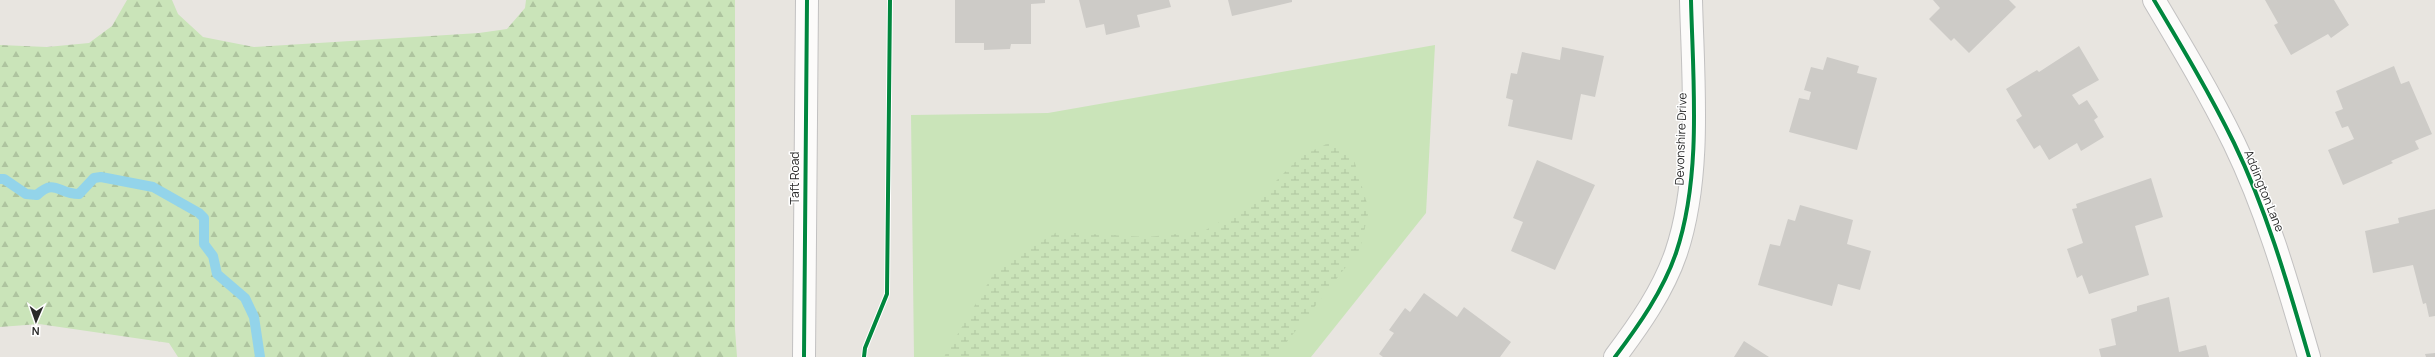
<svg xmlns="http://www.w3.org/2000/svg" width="2435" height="357" font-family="Manrope,sans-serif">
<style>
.grass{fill:#cae4b9}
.forest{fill:url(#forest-firs)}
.wetland{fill:url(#wetland-marsh)}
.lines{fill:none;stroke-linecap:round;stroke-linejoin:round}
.stream{stroke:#93d4ea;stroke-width:10}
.building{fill:#cdcbc7}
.minor-casing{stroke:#c2c1c1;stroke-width:24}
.minor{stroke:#fcfbfa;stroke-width:22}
.cycleway-casing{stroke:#fff;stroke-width:6}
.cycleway{stroke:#00873e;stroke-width:4}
.labels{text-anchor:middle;stroke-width:3;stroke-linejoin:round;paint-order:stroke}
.street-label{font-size:12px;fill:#2a2a2a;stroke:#fff}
</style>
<defs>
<pattern id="forest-firs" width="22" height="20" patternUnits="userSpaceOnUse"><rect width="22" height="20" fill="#cae4b9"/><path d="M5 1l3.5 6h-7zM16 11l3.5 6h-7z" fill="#aec49f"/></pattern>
<pattern id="wetland-marsh" width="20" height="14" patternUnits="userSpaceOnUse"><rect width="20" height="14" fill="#cae4b9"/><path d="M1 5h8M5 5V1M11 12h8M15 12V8" fill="none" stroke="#aec49f"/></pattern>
</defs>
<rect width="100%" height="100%" fill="#e8e5e0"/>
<path class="grass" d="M1435,45L1426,213L1311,357H914L911,115L1048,113Z"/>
<path class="forest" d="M127,0H172L178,14L203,37L254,47L479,33L507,29L525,8L526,0H735V329L737,357H178L169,343L39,324L0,327V45L47,47L89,43L112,26Z"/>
<path class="wetland" d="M1331,142L1354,160L1369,210L1360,249L1275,357H944L997,268L1057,232L1147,237L1204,231L1256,201L1301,156Z"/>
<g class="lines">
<path class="stream" d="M0,179H4L26,194L37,195C55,178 58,194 79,194L94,178L101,177L153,187L199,213L204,218V244L213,256L217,274L245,298L254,317L260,357"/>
</g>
<path class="building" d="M955,0H1045V3L1031,4V44H1011L1010,49L984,50V43H955Z
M1079,0H1169L1171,7L1137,15L1140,27L1106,35L1104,24L1086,28Z
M1228,0H1292V2L1232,16Z
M1933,0H2009L2016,7L1969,53L1954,38L1951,41L1929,19L1940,8Z
M2265,0H2334L2349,25L2331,38L2328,34L2291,55L2274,25L2278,23Z
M2079,46L2099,80L2072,95L2079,105L2087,100L2098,117L2094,120L2104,137L2081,151L2077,143L2049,160L2040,145L2034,149L2016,120L2022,116L2006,89L2037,70L2039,72Z
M1562,47L1604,56L1595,97L1581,94L1572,140L1508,126L1513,100L1506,98L1511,73L1517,74L1522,52L1560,60Z
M1827,57L1859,66L1857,73L1877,78L1857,150L1789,132L1799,98L1809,100L1811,92L1804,90L1811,67L1823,70Z
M2394,66L2401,84L2409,81L2432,134L2415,141L2419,149L2391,161L2393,163L2343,185L2328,150L2354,139L2348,126L2342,128L2335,112L2343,109L2336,91Z
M1537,160L1595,185L1555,270L1511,251L1523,222L1513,218Z
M2151,178L2163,217L2135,226L2149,275L2089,294L2082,275L2077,278L2067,249L2083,243L2072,209L2077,208L2076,204Z
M1800,205L1853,220L1847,244L1871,251L1860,290L1838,284L1832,306L1758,285L1770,244L1780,246L1788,219L1795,221Z
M2435,209V316L2429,317L2426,303L2423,304L2413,265L2373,273L2365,231L2399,223L2398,218Z
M1424,293L1457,317L1464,307L1511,342L1500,357H1383L1379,354L1394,333L1389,330L1405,308L1410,312Z
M2169,297L2179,352L2206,345L2209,357H2101L2099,349L2116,345L2111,319L2137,311V306Z
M1744,341L1769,357H1734Z
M2435,353V357H2426L2425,354Z"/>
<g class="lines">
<defs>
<path id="minor" d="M2154,0C2182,47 2210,94 2234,143C2267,211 2288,285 2309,357
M804,357L807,0
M1615,357C1639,325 1663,291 1676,253C1702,176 1693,81 1691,0"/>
</defs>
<use href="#minor" class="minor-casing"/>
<use href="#minor" class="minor"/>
<defs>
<path id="cycleway" d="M2154,0C2182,47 2210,94 2234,143C2267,211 2288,285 2309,357
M804,357L807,0
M864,357L865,348L887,294L890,0
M1615,357C1639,325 1663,291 1676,253C1702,176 1693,81 1691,0"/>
</defs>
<use href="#cycleway" class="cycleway-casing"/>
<use href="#cycleway" class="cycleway"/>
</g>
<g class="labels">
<g class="street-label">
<text transform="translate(1681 139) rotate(-88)" y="4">Devonshire Drive</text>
<text transform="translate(795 178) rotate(-90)" y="4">Taft Road</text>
<text transform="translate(2264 191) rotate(68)" y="4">Addington Lane</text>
</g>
</g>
<g transform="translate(36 321) rotate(182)" stroke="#ffffff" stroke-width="3" paint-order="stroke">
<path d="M0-3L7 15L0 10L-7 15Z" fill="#2a2a2a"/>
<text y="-6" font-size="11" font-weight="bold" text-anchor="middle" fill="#2a2a2a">N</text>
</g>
</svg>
